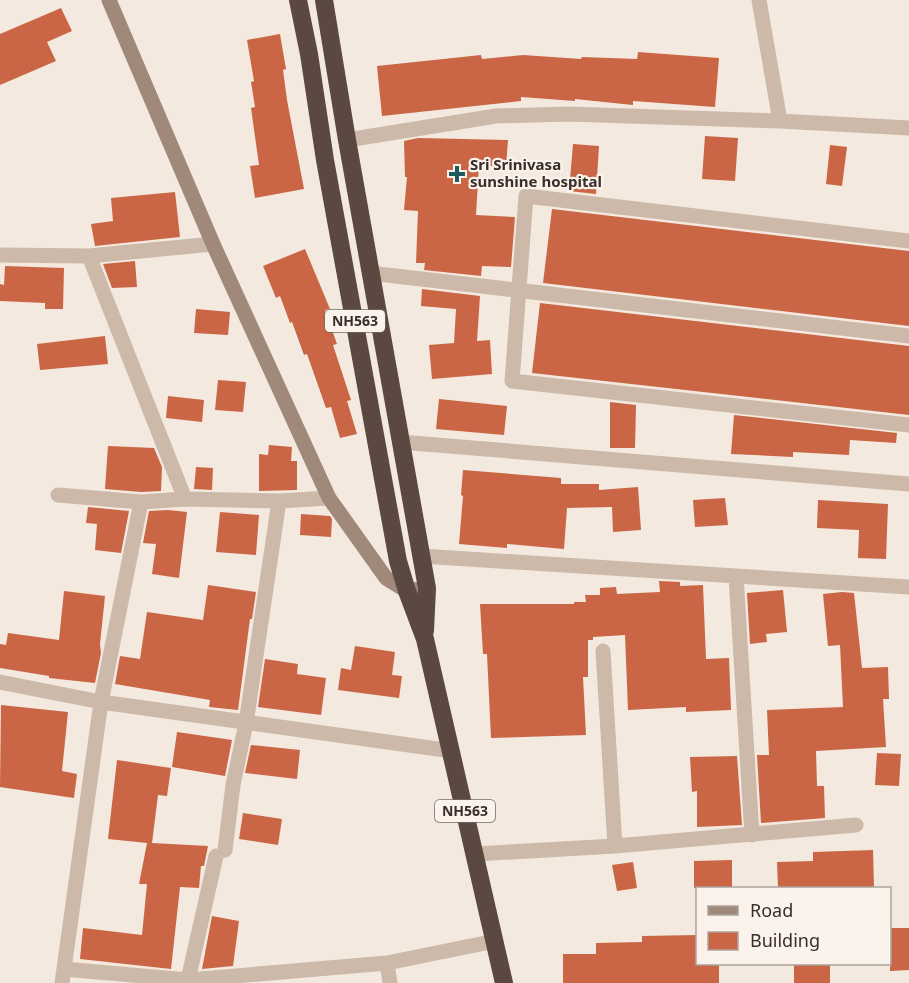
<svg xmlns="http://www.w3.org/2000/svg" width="909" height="983" font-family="'Noto Sans',sans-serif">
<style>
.building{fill:#ca6646}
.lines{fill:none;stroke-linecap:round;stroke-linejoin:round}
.street{stroke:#ccb9a9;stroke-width:15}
.secondary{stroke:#a0887a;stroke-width:15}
.highway{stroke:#5b4840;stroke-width:18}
.poi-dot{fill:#1d595d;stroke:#fbf3eb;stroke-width:2}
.labels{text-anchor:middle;stroke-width:4.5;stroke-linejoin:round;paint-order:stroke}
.shield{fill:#fbf3eb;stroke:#736963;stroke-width:1.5}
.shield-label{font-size:14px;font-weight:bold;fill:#392e29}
.poi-label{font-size:15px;font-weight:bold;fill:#392e29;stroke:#fbf3eb;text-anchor:start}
</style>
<rect width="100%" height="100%" fill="#f3e9de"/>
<path class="building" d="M61,8L72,31L47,42L56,61L0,85V34Z
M280,34L286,69L283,70L287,100L304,189L255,198L250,166L259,165L251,108L255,107L251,82L254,81L247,40Z
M638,52L719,58L715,107L633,101V105L575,99V101L521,97V101L382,116L377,66L481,55L482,59L523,55L581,59L582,57L637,59Z
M705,136L738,138L735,181L702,179Z
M418,138L508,140L506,167L479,165L476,215L515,217L511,267L482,266L481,276L424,270L425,263H416L418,211L404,210L407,177H405L404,141Z
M573,144L599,146L596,194L569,191Z
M830,145L847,147L842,186L826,184Z
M175,192L180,237L95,246L91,224L113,221L111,198Z
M552,209L909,251V326L543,283Z
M305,249L330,309L325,310L337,344L333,345L351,400L347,401L357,434L340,438L331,407L326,408L307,354L304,355L292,322L290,323L280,296L276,298L263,266Z
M135,261L137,287L112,288L103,264Z
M5,266L64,268L63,309H45V303L0,301V284L4,285Z
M422,289L480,296L477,341L490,340L492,374L432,379L429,345L454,343L456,309L421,306Z
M540,303L909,346V415L532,373Z
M196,309L230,312L228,335L194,333Z
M105,336L108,364L40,370L37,344Z
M218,380L246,382L243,412L215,410Z
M168,396L204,400L202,422L166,418Z
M439,399L507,406L504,435L436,429Z
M610,402L636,405L635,448H610Z
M734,415L897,433L896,443L850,440L849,455L793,452V457L731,454Z
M269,445L292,447L291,461H297V490L259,491V454L268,455Z
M108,446L154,448L162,467L161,491L141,492L105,489Z
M196,467L213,468L212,490L194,489Z
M463,470L561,478V484H599V490L638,487L641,530L613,532L612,507L567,508L564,549L507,544V548L459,544L463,496L461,495Z
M725,498L728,525L695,527L693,500Z
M818,500L888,504L886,559L858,558L859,530L817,528Z
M88,507L129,511L121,553L95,550L97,524L86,523Z
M168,510L187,512L179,578L152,574L156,544L143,543L149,511Z
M220,512L259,515L256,555L216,552Z
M301,514L330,516L332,519L331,537L300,535Z
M659,581L680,582V586L703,585L706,659L729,658L731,710L686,712V707L628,710L625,635L593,637V640H588V677H583L586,735L491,738L487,654H483L480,604H574V602H586L585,595H600V588L616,587L617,594L660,592Z
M208,585L256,592L252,619H250L238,710L209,707L210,700L115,684L120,656L140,659L147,612L203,620Z
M783,590L787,632L766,634L767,642L750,644L747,593Z
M64,591L105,596L100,644L101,653L95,683L49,678V676L0,668V644L6,645L8,633L59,640Z
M842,592L854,593L862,668L888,667L889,699H883L886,747L816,751L817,786H824L825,818L761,823L757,755H769L767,710L843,707L840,645L828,646L823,594Z
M355,646L395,652L392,675L402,676L399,698L338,690L341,668L351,670Z
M265,659L298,664L297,674L326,678L321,715L258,707Z
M1,705L68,712L62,771L77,774L74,798L0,787Z
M177,732L232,740L225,776L172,767Z
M251,745L300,750L297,779L245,773Z
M877,753L901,754L899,786L875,785Z
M737,756L742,825L697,827V791L692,792L690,757Z
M117,760L171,768L167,796L158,795L152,843L208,846L204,866H201L199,888L180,887L171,969L80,959L83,928L142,935L147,884H139L147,843L108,839Z
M243,813L282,819L278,845L239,839Z
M873,850L874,888H778L777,862L813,861V852Z
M732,860V888H694V861Z
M633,862L637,888L617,891L612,865Z
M212,916L239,921L233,966L202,969Z
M890,928H909V970L890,971Z
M698,935V963H719V983H563V954H596V943L642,942V936Z
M794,963H830V983H794Z"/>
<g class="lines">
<path class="street" d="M759,0L780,121
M347,140L496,116L568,114L780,121L909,128
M909,241L526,196L512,381L909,425
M0,255L89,256L213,244
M89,256L185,499
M370,273L909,336
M400,442L909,484
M58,495L141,502L185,499L279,501L329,498
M421,556L909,587
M736,576L752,835
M603,651L615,846
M0,682L101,702L452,751
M225,850L233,785L246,723L279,501
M475,854L615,846L856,825
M387,963L390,983
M64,969L188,980L387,963L495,941
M188,980L216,856
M62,983L101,702L141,502"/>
<path class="secondary" d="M109,0L213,244L329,498L386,578L407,591L427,588"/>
<path class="highway" d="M298,0L309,54L325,160L398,561L407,591L425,639L504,983
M324,0L347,140L427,588L425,631"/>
</g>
<path class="poi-dot" d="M454 165h6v6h6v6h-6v6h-6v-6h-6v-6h6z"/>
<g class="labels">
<g class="shield">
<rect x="325" y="310" width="60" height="22" rx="4.5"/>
<rect x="435" y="800" width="60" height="22" rx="4.5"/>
</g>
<g class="shield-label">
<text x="355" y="326">NH563</text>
<text x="465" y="816">NH563</text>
</g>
<g class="poi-label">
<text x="470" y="170">Sri Srinivasa<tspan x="470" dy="17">sunshine hospital</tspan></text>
</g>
</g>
<rect x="696" y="887" width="195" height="78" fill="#fbf3eb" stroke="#ada49d" stroke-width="1.5"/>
<rect x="708" y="906" width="30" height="9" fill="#a0887a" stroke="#ada49d" stroke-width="1.5"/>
<text x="750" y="917" font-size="18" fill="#392e29">Road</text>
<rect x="708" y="932" width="30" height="18" fill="#ca6646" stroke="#ada49d" stroke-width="1.5"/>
<text x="750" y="947" font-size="18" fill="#392e29">Building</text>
</svg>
